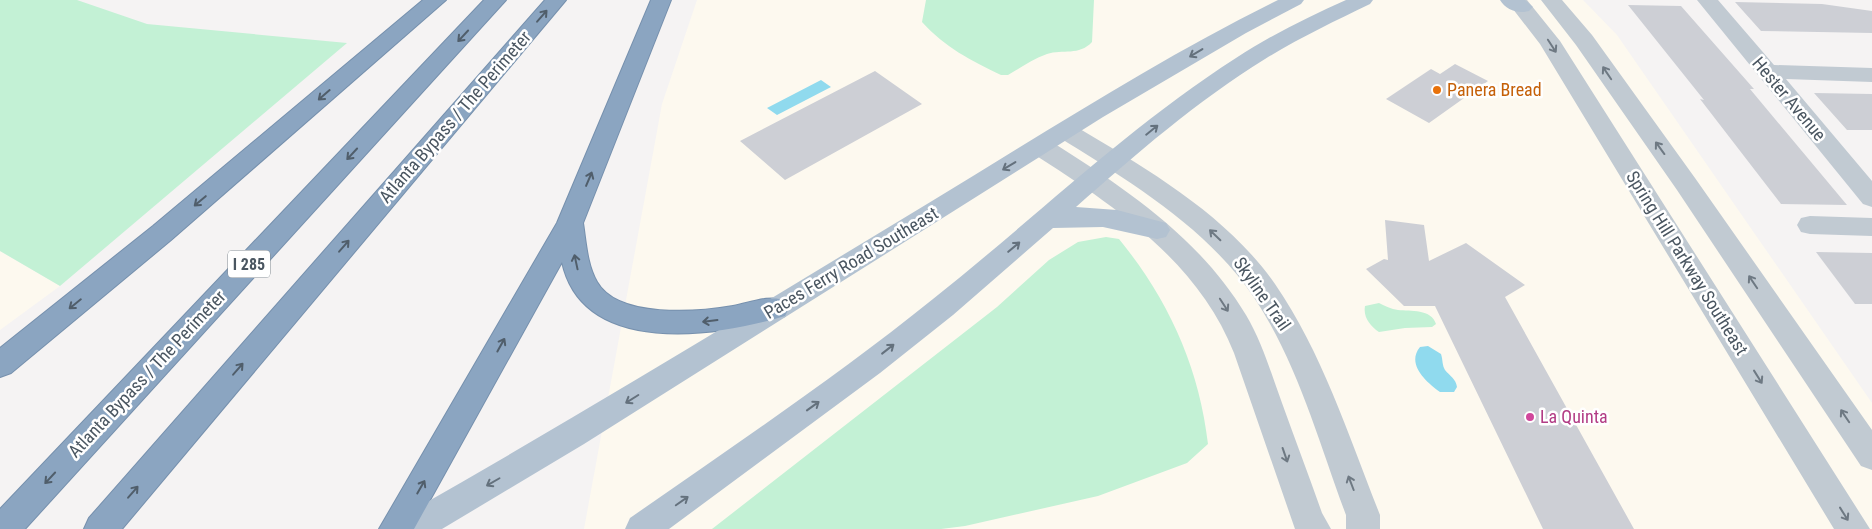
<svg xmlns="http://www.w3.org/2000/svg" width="1872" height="529" font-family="'Roboto Condensed',sans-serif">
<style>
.commercial{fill:#fdf9ef}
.green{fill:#c3f1d5}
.water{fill:#90daee}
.building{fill:#cdcfd5}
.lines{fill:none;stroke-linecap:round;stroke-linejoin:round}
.highway-casing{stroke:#7690ad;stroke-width:2}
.minor{fill:#c1cad2;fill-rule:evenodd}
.major{fill:#b3c2d1;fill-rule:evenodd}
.highway{fill:#8ba5c1;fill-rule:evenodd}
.oneway{stroke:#505e6b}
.oneway2{stroke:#6e7983}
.oneway3{stroke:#64717d}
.food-dot{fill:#e8710a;stroke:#fff;stroke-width:2}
.hotel-dot{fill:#d1479c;stroke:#fff;stroke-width:2}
.labels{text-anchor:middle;stroke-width:5;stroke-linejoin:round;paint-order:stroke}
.shield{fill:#fff;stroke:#808990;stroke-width:1}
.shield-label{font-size:16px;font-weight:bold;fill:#4a5661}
.food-label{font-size:18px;fill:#c56008;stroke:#fff;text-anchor:start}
.street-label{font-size:18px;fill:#4a5661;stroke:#fff}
.hotel-label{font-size:18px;fill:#b23c85;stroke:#fff;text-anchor:start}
</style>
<rect width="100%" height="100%" fill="#f5f3f3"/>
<path class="commercial" d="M697,0H1583L1617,35L1872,403V529H584L662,104Z
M0,251L60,286L0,330Z"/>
<path class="green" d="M0,0H77L147,24L347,43L60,286L0,251Z
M926,0H1094L1092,42C1079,56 1063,49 1047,54C1033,59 1020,68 1008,75H1001C970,60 946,48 922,22Z
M1106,237L1119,239C1168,299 1199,366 1208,444L1187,463L1098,496L965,526L941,529H712L997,307L1049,260L1078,242Z
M1379,303C1385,306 1391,309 1398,310C1410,311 1432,309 1436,324L1432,327L1405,328L1379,332C1370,326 1363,317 1365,306Z"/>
<path class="water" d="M821,80L831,87L777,115L767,108Z
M1428,346L1441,354C1443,360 1442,365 1445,370C1450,376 1456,379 1457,387L1454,392H1440C1426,382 1406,364 1420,347Z"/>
<path class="building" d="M1735,2L1822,4L1872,11V33L1761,31Z
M1628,5L1681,6L1754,89H1750L1847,205L1781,204L1700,99L1704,100Z
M1455,64L1488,81L1429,123L1386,99L1431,69L1440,74Z
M875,71L922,104L785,180L740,141Z
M1814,93L1872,94V130H1847Z
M1385,220L1424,225L1429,261L1466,243L1525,285L1505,297L1634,529H1543L1435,306H1404L1366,269L1384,259L1388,260Z
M1816,252L1872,253V304H1855Z"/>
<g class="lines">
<defs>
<path id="highway" d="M423,0H446L171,240L11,373L0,377V348L153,226Z
M484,0H506L25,529H0V509Z
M545,0H566L122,529H84L89,518Z
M651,0H671L583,223C586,242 587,265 597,282C618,319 698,312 733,306C750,303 768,295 785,300L789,308L785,316C717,337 583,357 562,262L414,529H379L557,223Z"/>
</defs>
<use href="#highway" class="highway-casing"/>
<path class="minor" d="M1506,0H1527L1560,41L1870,529H1834L1540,44Z
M1541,0H1562L1592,35L1695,178L1872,430V470L1861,466L1677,190L1576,45Z
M1697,0H1718L1774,65L1872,68V82L1786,79L1872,181V207L1863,204Z
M1066,123L1075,126C1147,169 1226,214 1275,284C1323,354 1349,437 1380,515V529H1346V515C1319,443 1298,364 1255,299C1207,227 1129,181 1057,136L1054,131L1057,126Z
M1041,139L1050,141C1125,188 1199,237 1246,315C1262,342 1271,373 1282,403C1295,439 1309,476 1322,513L1331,529H1295L1234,353C1198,261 1112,204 1032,153L1029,147L1032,141Z
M1810,216L1872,218V236L1810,234L1801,232L1797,225L1801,218Z"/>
<path class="major" d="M1278,0H1304L1301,4L1246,33L1103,117L584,444L442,529H394L399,518C579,416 755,308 932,201C1046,132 1158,59 1278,0Z
M1346,0H1373L1370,4C1335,21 1299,38 1265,59C1197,101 1136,154 1076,207L1117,210L1166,223L1170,230L1166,237L1157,239L1103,227L1053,228L953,315L880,373L669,529H625L630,518C732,447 836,377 933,299C1034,219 1127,128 1236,58C1271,35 1308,17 1346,0Z
M1500,0H1525L1533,7L1529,11C1518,14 1506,10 1500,0Z"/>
<use href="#highway" class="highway"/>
</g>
<defs><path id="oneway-shaft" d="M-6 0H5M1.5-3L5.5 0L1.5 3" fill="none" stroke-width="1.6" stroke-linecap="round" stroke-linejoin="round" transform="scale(1.25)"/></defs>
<g class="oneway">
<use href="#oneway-shaft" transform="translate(542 16) rotate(-49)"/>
<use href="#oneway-shaft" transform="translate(463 36) rotate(133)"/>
<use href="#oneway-shaft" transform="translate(324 95) rotate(139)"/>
<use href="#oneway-shaft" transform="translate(352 154) rotate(133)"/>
<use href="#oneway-shaft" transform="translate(589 179) rotate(-67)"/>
<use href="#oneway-shaft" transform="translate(200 201) rotate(140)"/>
<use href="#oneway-shaft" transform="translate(344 246) rotate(-49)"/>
<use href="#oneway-shaft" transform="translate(576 262) rotate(-102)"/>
<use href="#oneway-shaft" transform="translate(75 304) rotate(141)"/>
<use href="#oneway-shaft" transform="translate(710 321) rotate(173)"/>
<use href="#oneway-shaft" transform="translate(501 345) rotate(-61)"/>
<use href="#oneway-shaft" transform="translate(238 369) rotate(-49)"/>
<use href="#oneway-shaft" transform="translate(50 478) rotate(133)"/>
<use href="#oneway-shaft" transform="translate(421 487) rotate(-60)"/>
<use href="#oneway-shaft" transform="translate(133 492) rotate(-49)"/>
</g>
<g class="oneway2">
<use href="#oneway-shaft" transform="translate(1552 46) rotate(57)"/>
<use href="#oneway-shaft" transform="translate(1607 73) rotate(-124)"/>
<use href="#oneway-shaft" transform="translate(1660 148) rotate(-126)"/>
<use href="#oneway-shaft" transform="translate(1215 235) rotate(-136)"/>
<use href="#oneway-shaft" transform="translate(1753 282) rotate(-124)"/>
<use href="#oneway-shaft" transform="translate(1224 305) rotate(57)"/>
<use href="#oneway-shaft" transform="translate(1758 377) rotate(58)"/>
<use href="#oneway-shaft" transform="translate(1845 416) rotate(-124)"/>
<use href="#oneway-shaft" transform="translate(1285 455) rotate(71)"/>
<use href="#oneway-shaft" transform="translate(1351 483) rotate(-111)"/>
<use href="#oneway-shaft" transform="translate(1844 514) rotate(58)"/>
</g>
<g class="oneway3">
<use href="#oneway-shaft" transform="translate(1196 53) rotate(149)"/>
<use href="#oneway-shaft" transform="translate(1152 130) rotate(-39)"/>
<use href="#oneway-shaft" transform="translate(1009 166) rotate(149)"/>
<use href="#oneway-shaft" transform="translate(1014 247) rotate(-40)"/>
<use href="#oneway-shaft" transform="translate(888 349) rotate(-38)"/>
<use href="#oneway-shaft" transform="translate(632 399) rotate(148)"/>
<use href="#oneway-shaft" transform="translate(813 406) rotate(-36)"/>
<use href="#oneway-shaft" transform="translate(493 482) rotate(150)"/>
<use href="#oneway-shaft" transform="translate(682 501) rotate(-35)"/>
</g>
<circle class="food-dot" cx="1437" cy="90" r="5"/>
<circle class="hotel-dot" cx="1530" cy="417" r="5"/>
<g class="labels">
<rect class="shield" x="228" y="250.5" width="42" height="27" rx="4"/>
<g class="shield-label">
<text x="249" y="270">I 285</text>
</g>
<g class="food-label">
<text x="1447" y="96">Panera Bread</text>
</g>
<g class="street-label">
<text transform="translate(1789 99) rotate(50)" y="6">Hester Avenue</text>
<text transform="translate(455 117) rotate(-49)" y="6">Atlanta Bypass / The Perimeter</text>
<text transform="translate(851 263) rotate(-31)" y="6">Paces Ferry Road Southeast</text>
<text transform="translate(1687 263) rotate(58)" y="6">Spring Hill Parkway Southeast</text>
<text transform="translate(1262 294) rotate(55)" y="6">Skyline Trail</text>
<text transform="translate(147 374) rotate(-47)" y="6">Atlanta Bypass / The Perimeter</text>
</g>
<g class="hotel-label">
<text x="1540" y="423">La Quinta</text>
</g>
</g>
</svg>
